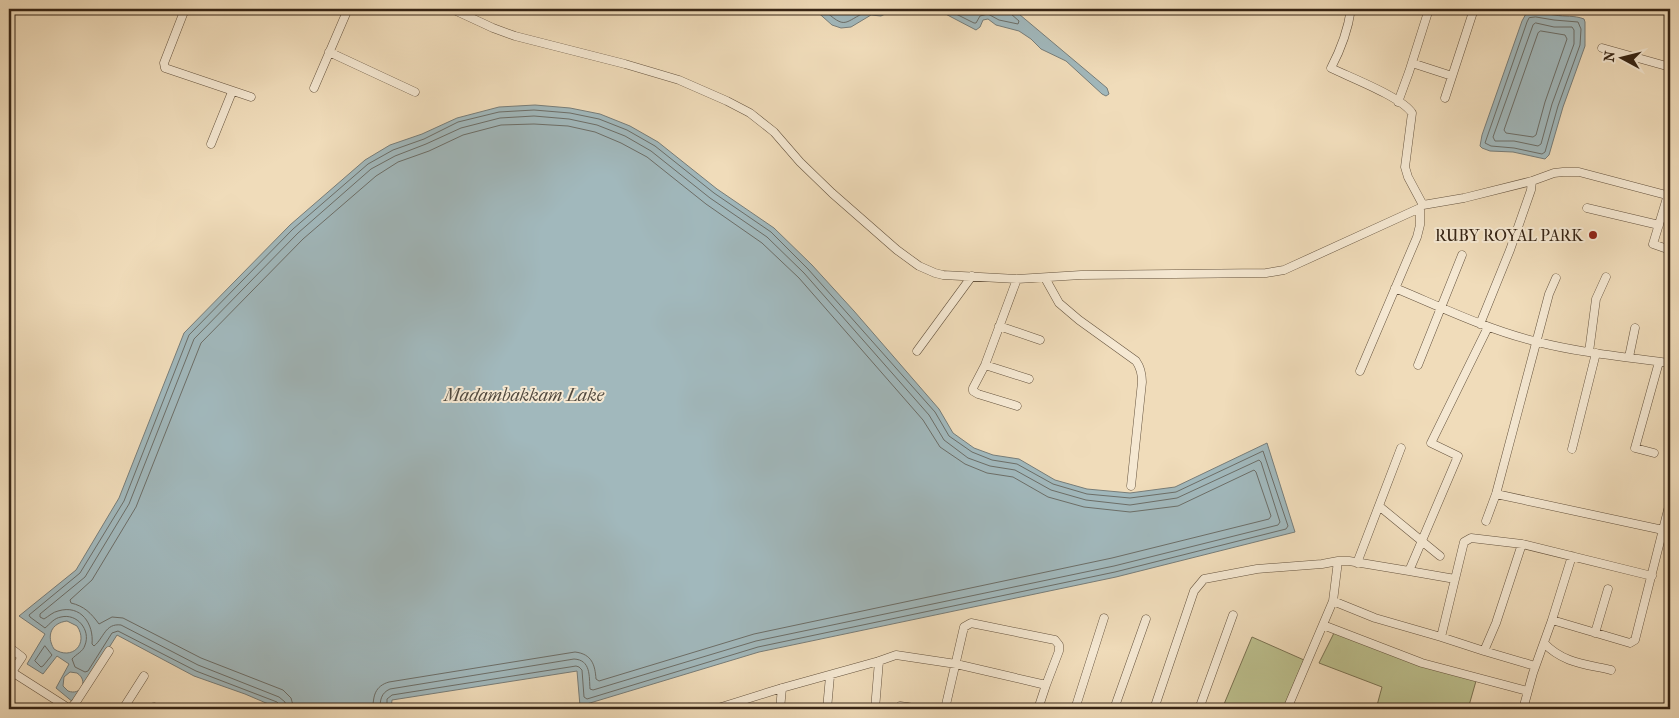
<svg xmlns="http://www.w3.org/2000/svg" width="1679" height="718" font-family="'IM FELL French Canon',serif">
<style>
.green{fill:#bcc08e;stroke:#7a7252}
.water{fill:#a1b8bc;stroke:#777d79;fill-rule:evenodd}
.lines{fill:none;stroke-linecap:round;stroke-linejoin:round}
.shore{stroke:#6c6e68;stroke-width:1}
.minor-casing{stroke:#65533e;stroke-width:9}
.minor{stroke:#f5e8d2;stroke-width:8}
.poi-dot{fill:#8f2418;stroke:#f5e8d2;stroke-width:2}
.labels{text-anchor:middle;stroke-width:4;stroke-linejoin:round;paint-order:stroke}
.poi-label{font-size:16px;fill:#372515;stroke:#f5e8d2;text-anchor:end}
.water-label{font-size:18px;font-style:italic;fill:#524a3f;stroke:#f5e8d2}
</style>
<rect width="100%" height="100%" fill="#f0dcba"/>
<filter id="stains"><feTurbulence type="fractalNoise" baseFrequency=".004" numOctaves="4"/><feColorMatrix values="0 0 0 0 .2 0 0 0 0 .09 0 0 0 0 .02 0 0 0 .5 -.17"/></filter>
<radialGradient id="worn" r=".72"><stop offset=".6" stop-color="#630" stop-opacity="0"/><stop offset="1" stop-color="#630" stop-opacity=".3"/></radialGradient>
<path class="green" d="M1334,633L1476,681L1468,709H1376L1382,687L1319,663Z
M1252,637L1304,660L1283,709H1222Z"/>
<path class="water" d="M814,9H895L881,16L871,15L851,27L841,28L832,25Z
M936,9H1013L1107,88L1109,94L1106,96L1102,94L1066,61L1041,49L1031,39L1019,31L996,25L988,19L983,20L980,27L976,30Z
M1527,12C1537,11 1545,14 1555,15C1565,17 1574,15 1584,19L1585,22V46L1563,107L1549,155L1545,159L1513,152L1490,151L1482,148L1480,146L1482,135L1522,21Z
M535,105L570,108L600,114L630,126L658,142L717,189L774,228L812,265L854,311L939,409L953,433L974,448L993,455L1019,459L1055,480L1087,489L1130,493L1175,487L1267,443L1295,532L1116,577L759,652L580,706L577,671L392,700L391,709H280L245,694L194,676L117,635L74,703L56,688L69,664L57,656L43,674L27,664L45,634L19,616L76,570L119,498L184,333L290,225L365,160L390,145L422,134L457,118L499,107ZM67,621L77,626C89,644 72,661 54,649C46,636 51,623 67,621ZM70,672L77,673C89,681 81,696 68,691L63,686L64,677Z"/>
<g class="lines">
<path class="shore" d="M823,9C847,31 843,22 868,11C873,9 878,12 883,9
M946,9L974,23H976L980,16L988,14L999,20L1018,24L1019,21L1011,14L1010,9
M1536,17L1554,20L1578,22L1581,29L1580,45L1558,106L1545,152L1542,154L1514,148L1491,146L1485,143L1527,22L1529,18Z
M1536,23L1554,27H1572L1574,30V44L1552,104L1541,144L1538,146L1514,141H1495L1493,137L1533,25Z
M1541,31L1565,35L1567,39L1545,102L1536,135L1533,137L1506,133L1504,130L1538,33Z
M45,646L52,655L43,666L41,667L35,661Z
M280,709V705L277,702L196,671L118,631L112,633L88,671L85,672L75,667L72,659C76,654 83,652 85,645C91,630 77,613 61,617C54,618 50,624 45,628L30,617L29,615L80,573L124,501L189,335L293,229L368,164L393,150L424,139L458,122L499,112L534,110L570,113L599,119L627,130L655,146L714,193L771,232L808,269L935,412L949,436L972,452L992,460L1017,464L1053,484L1087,494L1130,498L1176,492L1263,451L1288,526L1286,529L1115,572L758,647L587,699L584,697L582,670L579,667L576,666L392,695L387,699V709
M286,709L285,702L279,697L198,665L121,625C105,623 104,638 94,646L92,644C94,624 81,604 58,611C53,612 49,616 44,619L40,617V614L85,577L129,504L194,339L298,233L371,169L395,156L426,144L461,128L500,118L534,116L569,119L597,125L625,136L651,151L710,198L767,237L804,273L929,415L944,440L968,458L990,466L1015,470L1051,490L1086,500L1130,505L1177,498L1259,460L1261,462L1280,522L1278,525L1114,566L756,641L593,690L590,689C589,676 591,660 574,659L390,689C381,693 380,700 380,709
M294,709L291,698L283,690L201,658L123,618L112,617L99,624C91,613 84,606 71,603L70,600L92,580L136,507L201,343L303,239L376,176L398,162L429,151L463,135L501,125L534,124L568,126L595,132L621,143L647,157L706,204L762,243L799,278L923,420L940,447L965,464L987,473L1013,477L1048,497L1084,507L1130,512L1178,506L1254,470L1256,472L1271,516L1269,519L1112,558L754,634L599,681L596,679C595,665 592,654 575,652L389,682C375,686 373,696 373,709"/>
<defs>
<path id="minor" d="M185,9L164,63L165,68L251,97
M452,9L493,28L515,36L625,64L679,80L727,101L750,113L774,132L800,162L832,193L897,250L919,266L935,273L943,275L1017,279L1081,275L1266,273L1284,270L1420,208L1423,205L1464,198L1532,181L1554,173L1563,172H1579L1670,196
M1351,9C1348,30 1341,49 1331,68C1349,77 1402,97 1412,113L1405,167L1408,177L1423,205
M1602,48L1670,67
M329,52L415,92
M1412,63L1452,76
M314,88L348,9
M1445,98L1474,9
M1398,102L1409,72L1429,9
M211,144L232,92
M1670,188L1653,244L1670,250
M1587,208L1659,225
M1045,278L1059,303L1079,320L1136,361C1141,368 1142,374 1142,382L1131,486
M1017,279L985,365L973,388V391L978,394L1017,406
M1395,288C1441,307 1488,330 1538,342C1581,353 1626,357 1670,363
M1480,324L1510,250L1531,190L1532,181
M999,326L1040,340
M917,351L972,276
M1589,352L1596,299L1606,277
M1629,357L1635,328
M985,365L1029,379
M1418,365L1462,255
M1360,371L1417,237L1420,225V208
M1572,449L1596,353
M1654,453L1635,448L1659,362
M1496,494L1663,530
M1379,506L1440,556
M1486,521L1496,494L1549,294L1556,278
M1338,561H1349L1409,571L1458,456L1431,443L1488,327
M1357,563L1401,448
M1409,571L1455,579
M1552,620L1572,556
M1323,625L1422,663L1527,691
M1595,633L1608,589
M1441,637L1484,651L1496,623L1522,544
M1544,643C1563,663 1585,664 1611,670
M9,647L22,657L10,675
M1484,651L1535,666
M12,672L70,709L76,702L109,651
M9,704L16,709
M900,706L922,709
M123,709L144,676
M153,709L154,707
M715,709L782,688L879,661L896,655L956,664L1046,685L1038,709
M780,709L782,688
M827,709L830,676
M875,709L879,661
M945,709L964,627L971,623L1055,640L1059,645V651L1046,685
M1075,709L1104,618
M1114,709L1146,619
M1154,709L1194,591L1204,579L1257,569L1322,564L1338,561L1333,601L1375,618L1441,637L1464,542L1471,538L1522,544L1652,576
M1199,709L1233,615
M1287,709L1333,601
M1523,709L1533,673L1552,620L1630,643L1635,640L1670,502"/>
</defs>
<use href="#minor" class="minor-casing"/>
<use href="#minor" class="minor"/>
</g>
<circle class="poi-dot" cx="1593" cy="235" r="5"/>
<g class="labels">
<g class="poi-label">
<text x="1583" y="241">RUBY ROYAL PARK</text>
</g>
<g class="water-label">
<text x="524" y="401">Madambakkam Lake</text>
</g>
</g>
<rect width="1679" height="718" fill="none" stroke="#f0dcba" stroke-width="30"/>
<rect x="10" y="10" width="1659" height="698" fill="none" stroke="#372515" stroke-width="2.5"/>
<rect x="15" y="15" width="1649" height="688" fill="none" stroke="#372515"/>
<g transform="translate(1622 58) rotate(277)" stroke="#f5e8d2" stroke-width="4" paint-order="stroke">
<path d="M0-4L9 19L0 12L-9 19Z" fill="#372515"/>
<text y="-8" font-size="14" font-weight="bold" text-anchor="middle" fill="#372515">N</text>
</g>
<rect width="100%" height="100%" filter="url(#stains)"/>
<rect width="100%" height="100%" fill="url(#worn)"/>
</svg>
